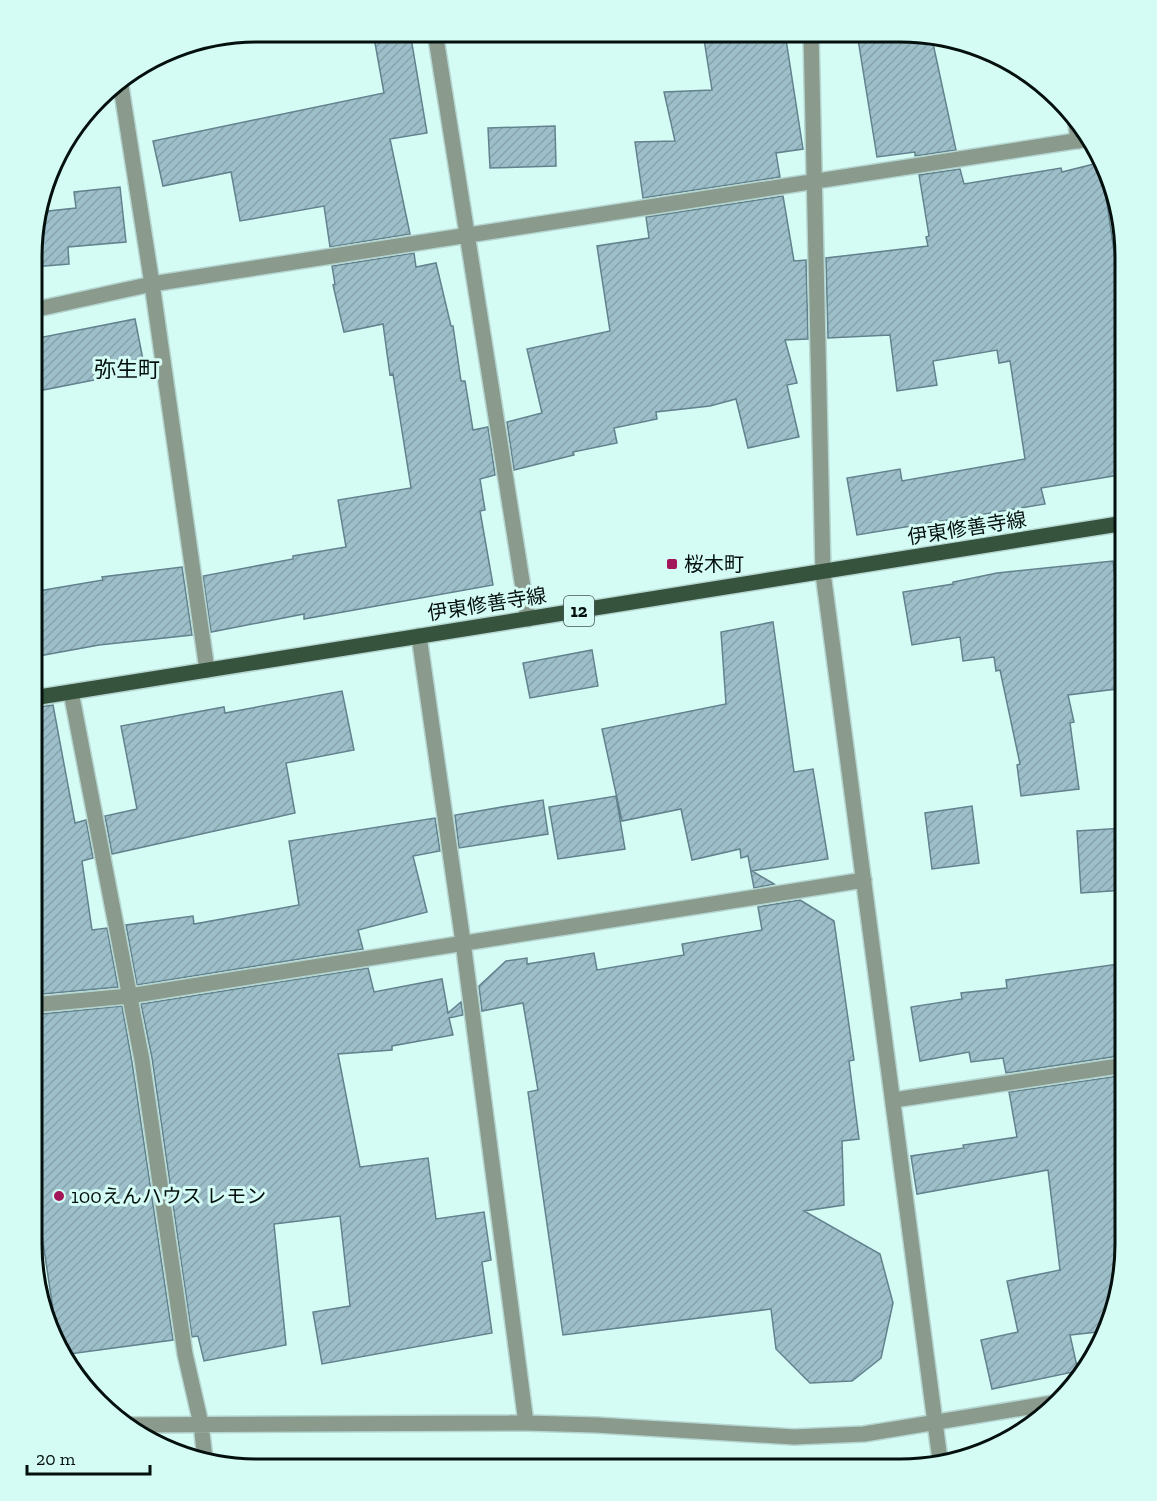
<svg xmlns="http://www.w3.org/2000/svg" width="1157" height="1501" font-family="'Zilla Slab','Noto Sans JP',serif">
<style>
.building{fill:url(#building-hatch);stroke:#62828d;stroke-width:1.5}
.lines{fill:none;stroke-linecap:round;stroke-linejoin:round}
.minor-casing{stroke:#b4d5d0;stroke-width:18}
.major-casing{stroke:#b4d5d0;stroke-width:18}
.minor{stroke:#8a9a8d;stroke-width:15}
.major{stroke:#36533d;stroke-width:15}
.poi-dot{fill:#a4165a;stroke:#d5fbf5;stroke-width:2}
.labels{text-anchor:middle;stroke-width:6;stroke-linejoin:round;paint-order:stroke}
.shield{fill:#d5fbf5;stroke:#435653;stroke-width:1.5}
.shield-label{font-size:18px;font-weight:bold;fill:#04100e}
.street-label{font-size:20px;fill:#04100e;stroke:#d5fbf5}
.poi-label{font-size:20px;fill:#04100e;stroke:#d5fbf5;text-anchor:start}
.quarter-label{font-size:22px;fill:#04100e;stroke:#d5fbf5}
.rim{fill:none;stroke:#04100e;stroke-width:3}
</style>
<defs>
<pattern id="building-hatch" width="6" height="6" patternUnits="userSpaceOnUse" patternTransform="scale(1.5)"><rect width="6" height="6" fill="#9dbfca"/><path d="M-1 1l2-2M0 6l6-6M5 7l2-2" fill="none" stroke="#86a3ac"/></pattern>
</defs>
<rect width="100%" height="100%" fill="#d5fbf5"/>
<path class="building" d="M373,32H410L427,133L390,139L410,234L330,247L324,206L240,221L231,172L163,186L153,141L384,93Z
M703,33H785L803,149L776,153L780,177L643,198L635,142L675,141L664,92L712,90Z
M857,33L931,34L956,150L915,156V152L877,157Z
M555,126L556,166L490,168L488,128Z
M1098,163L1107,203L1121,300L1125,299V474L1041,488L1045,504L857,535L847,478L900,469L902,481L1025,459L1010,361L999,363L997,350L933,361L937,385L897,391L890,335L828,338L826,258L928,246L926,237L929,236L919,175L960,169L964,184L1061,168L1062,172Z
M120,187L126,242L68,247L69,264L33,267V227L39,212L76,208L74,192Z
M783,196L794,261L806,260L808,339L785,340L797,383L787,385L799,437L748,448L736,399L710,406L656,412L657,419L614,428L617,443L573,452L574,455L514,470L507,422L542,413L527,349L610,331L597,246L649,238L646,217Z
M414,253L416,267L436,263L451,326H453L461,381H465L473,430L488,427L495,475L480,479L485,510L480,511L493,585L304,619V614L211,632L203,576L293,559V556L346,547L338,500L411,488L393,374L390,375L383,324L344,332L333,285L335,284L332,266Z
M135,319L145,370L33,392V339Z
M1113,561L1125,668V688L1068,695L1074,722L1070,723L1079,789L1021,796L1017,765L1020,764L1000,670L996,671L994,657L963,661L960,637L912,645L903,592L953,584V582L997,573Z
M182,567L192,635L99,645L33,657V592L103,580L102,577Z
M773,622L794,772L813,769L828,859L752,871L774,884L754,888L748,856L741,858L740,849L692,860L681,809L622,821L602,729L726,704L721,632Z
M592,650L598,686L530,698L523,663Z
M342,691L354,750L286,763L295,813L112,854L105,816L137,809L121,726L224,707L225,713Z
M53,705L75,823L86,820L93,858L82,861L92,930L107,928L118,987L32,995V831L40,830L32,789L33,708Z
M616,796L625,849L558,859L549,807Z
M543,800L548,834L459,848L455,815Z
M972,806L979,863L932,869L925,813Z
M435,818L440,851L413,856L427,912L358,930L363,949L137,985L126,925L193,916L194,924L299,905L289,841Z
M1125,828V890L1081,893L1077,831Z
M800,900L834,921L854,1060L849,1061L859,1139L842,1141L844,1205L804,1211L880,1254L893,1303L881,1358L852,1381L810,1383L776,1349L771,1309L563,1335L528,1092L538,1090L523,1003L482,1011L479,986L506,961L527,958V964L594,953L597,970L684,955L682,944L762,930L758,907Z
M1125,963V1055L1006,1073L1003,1058L971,1062L969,1052L920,1061L911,1007L962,999L961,993L1007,988L1006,980Z
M368,968L374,992L442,979L448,1013L461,1002L463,1015L449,1018L453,1035L392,1046V1050L338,1054L360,1167L428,1158L436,1219L484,1212L491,1260L482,1262L492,1333L322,1364L313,1312L350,1306L340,1216L274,1224L286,1345L204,1361L198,1336L192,1337L152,1058L141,1004Z
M122,1006L132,1062L173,1340L62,1355L59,1350L32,1168V1128L40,1127L32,1041V1015Z
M1125,1075V1259L1113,1317L1107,1331L1070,1335L1078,1371L992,1389L981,1340L1018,1332L1007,1281L1060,1270L1048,1170L917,1194L911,1156L964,1148L963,1145L1017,1137L1009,1092Z"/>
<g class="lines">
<defs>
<path id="minor" d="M435,32L528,619
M811,33L823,573L940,1460
M120,80L152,284L207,670
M1076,124L1078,141
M33,310L152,284L1088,139
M419,636L463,942L526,1423
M71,692L142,1060L185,1354L201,1424L205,1459
M32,1005L129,996L864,880
M894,1100L1125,1065
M124,1425L526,1423L596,1425L794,1437L864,1434L1059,1402"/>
<path id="major" d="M33,698L1125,523"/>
</defs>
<use href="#minor" class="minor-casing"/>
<use href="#major" class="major-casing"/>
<use href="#minor" class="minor"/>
<use href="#major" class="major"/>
</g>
<g class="poi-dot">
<rect x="666" y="558" width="12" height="12" rx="3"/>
<circle cx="59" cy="1196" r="6"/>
</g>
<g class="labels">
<rect class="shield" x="564" y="596" width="30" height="30" rx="4.5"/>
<g class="shield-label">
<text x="579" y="617">12</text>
</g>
<g class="street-label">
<text transform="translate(967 528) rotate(-9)" y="7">伊東修善寺線</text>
<text transform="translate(487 604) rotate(-9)" y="7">伊東修善寺線</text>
</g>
<g class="poi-label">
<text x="684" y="571">桜木町</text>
<text x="71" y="1203">100えんハウス レモン</text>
</g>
<g class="quarter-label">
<text x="127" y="377">弥生町</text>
</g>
</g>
<path d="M0 0H1157V1501H0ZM257 42H900A215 215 0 0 1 1115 257V1244A215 215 0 0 1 900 1459H257A215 215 0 0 1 42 1244V257A215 215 0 0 1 257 42Z" fill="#d5fbf5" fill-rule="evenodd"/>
<path class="rim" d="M257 42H900A215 215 0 0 1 1115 257V1244A215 215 0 0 1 900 1459H257A215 215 0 0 1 42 1244V257A215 215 0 0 1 257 42Z"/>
<path d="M27 1465v9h123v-9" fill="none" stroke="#04100e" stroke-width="3"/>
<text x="36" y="1465" font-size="18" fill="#04100e" stroke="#d5fbf5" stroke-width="4.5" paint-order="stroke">20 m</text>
</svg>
